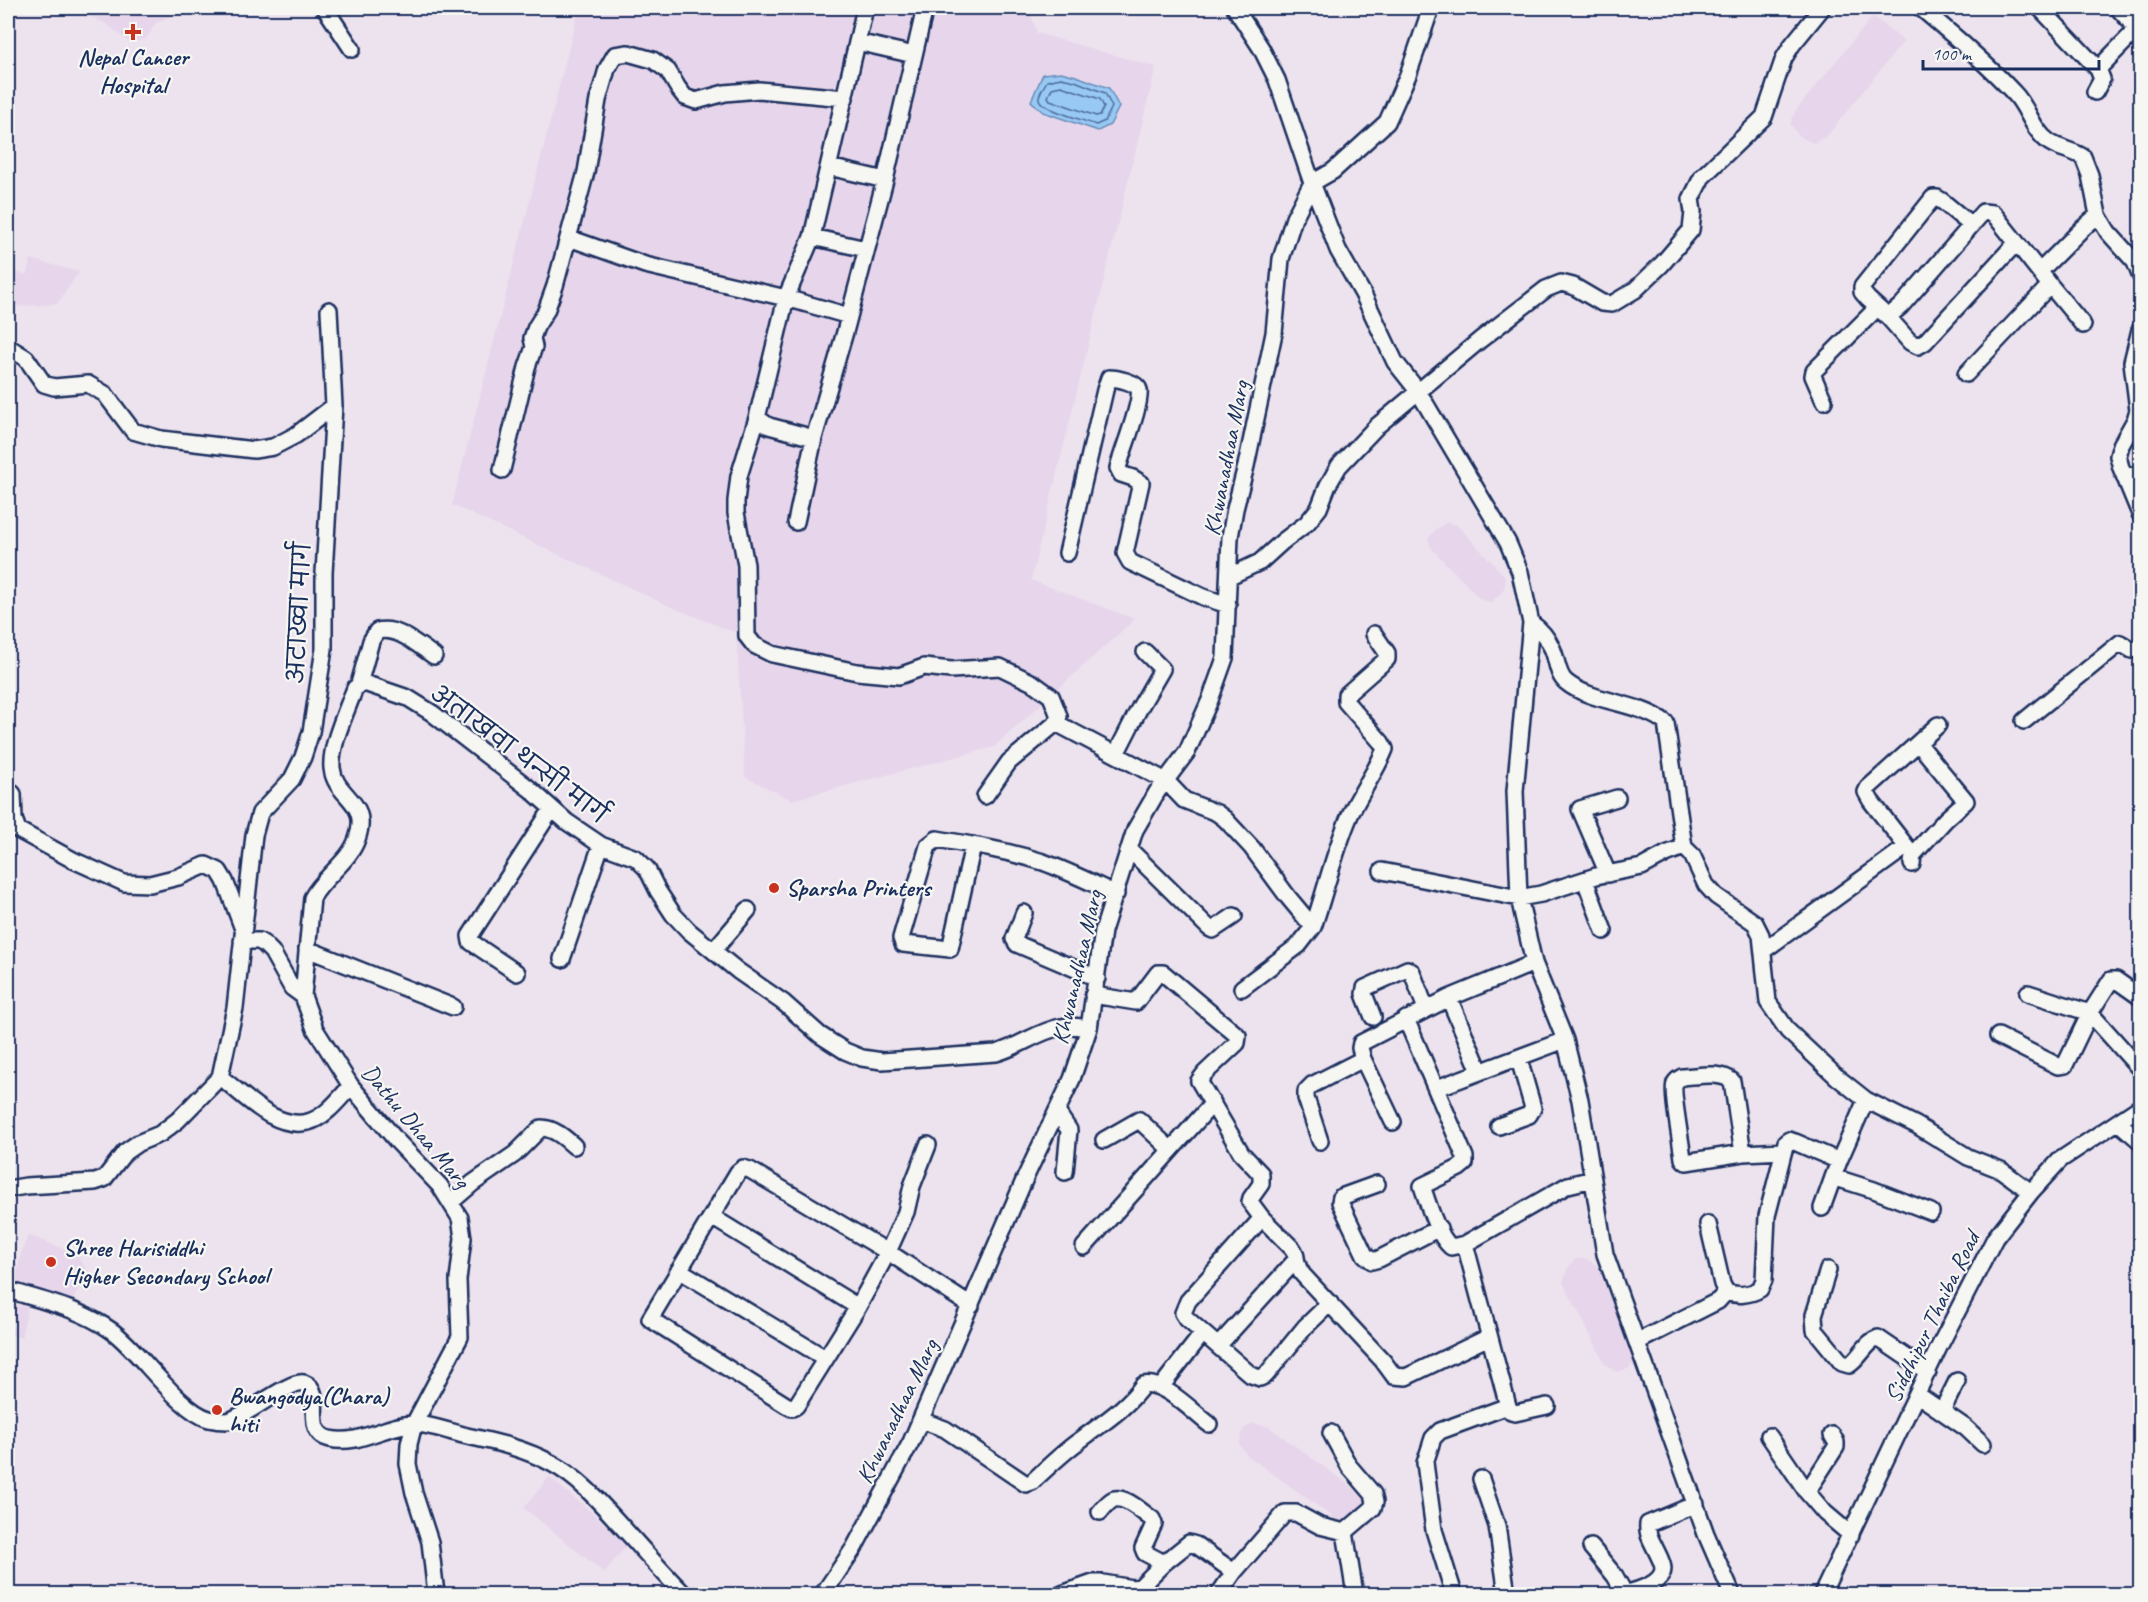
<svg xmlns="http://www.w3.org/2000/svg" width="2148" height="1602" font-family="Caveat,'Playpen Sans Deva',sans-serif">
<style>
.built{fill:#e7d6eb}
.water{fill:#98c8f4;stroke:#668bb8;stroke-width:1.5}
.lines{fill:none;stroke-linecap:round;stroke-linejoin:round}
.shore{stroke:#4d6c9a;stroke-width:1.5}
.minor-casing{stroke:#1b2f5e;stroke-width:20}
.minor{stroke:#f6f6f2;stroke-width:15}
.poi-dot{fill:#c8321e;stroke:#f6f6f2;stroke-width:2}
.labels{text-anchor:middle;stroke-width:4.5;stroke-linejoin:round;paint-order:stroke}
.poi-label{font-size:24px;font-weight:bold;fill:#1b2f5e;stroke:#f6f6f2;text-anchor:start}
.street-label{font-size:24px;fill:#1b2f5e;stroke:#f6f6f2}
</style>
<rect width="100%" height="100%" fill="#ede3ee"/>
<filter id="ink" filterUnits="userSpaceOnUse"><feTurbulence type="fractalNoise" baseFrequency=".0167" numOctaves="2"/><feDisplacementMap in="SourceGraphic" scale="12" xChannelSelector="R" yChannelSelector="G"/><feConvolveMatrix kernelMatrix="1 2 1 2 8 2 1 2 1" color-interpolation-filters="sRGB"/></filter>
<g filter="url(#ink)">
<path class="built" d="M88,8H170L171,16L155,24L146,39L130,43L106,24L87,15Z
M579,8H1029L1037,33L1156,67L1031,580L1135,619L994,747L792,800L745,777L736,633L671,607L452,505Z
M1873,16L1904,41L1827,136L1813,143L1799,136L1790,124L1796,110Z
M31,259L79,272L57,304L8,307V269L26,275Z
M1447,522L1457,525L1505,576V587L1499,596L1490,603L1480,599L1432,549L1428,539L1436,529Z
M28,1235L75,1253L89,1272L71,1303L53,1298L32,1286L15,1282L21,1253Z
M1575,1259H1586L1597,1265L1639,1347L1637,1359L1628,1369L1616,1372L1605,1364L1563,1282L1567,1269Z
M14,1304L28,1307L21,1338L8,1334V1328L13,1329L17,1312L12,1310Z
M1254,1423L1269,1427L1359,1492L1367,1504L1351,1526L1338,1521L1248,1456L1239,1444L1244,1428Z
M549,1477L629,1543L604,1573L524,1508Z"/>
<path class="water" d="M1061,72L1076,76L1109,88L1119,107L1110,125L1098,131L1043,112L1031,101L1043,74Z"/>
<g class="lines">
<path class="shore" d="M1061,78L1075,81L1105,93L1112,107L1105,121L1096,125C1087,121 1040,109 1039,99C1038,94 1045,85 1047,81Z
M1061,86L1100,99L1104,107L1100,115L1096,116L1050,100L1048,97L1052,88Z"/>
<defs>
<path id="minor" d="M325,8L352,49
M1235,8L1261,48L1277,80L1312,183L1338,250L1363,294L1395,362L1418,391L1508,543L1520,572L1531,623L1515,791L1519,898L1534,963L1565,1040L1580,1100L1605,1254L1706,1534L1732,1594
M1921,8C1953,35 1985,62 2014,93C2028,107 2032,130 2049,142C2059,149 2072,150 2083,157L2090,175L2098,215L2108,232L2135,262L2140,275
M2040,8L2098,69L2102,79L2095,92
M2118,8L2137,29
M857,42L914,55
M2098,69L2140,26
M829,167L885,180
M1312,183L1333,171L1387,122L1408,75L1431,8
M1971,225L1942,201L1937,198H1933L1862,287V292L1868,299L1888,317L1910,342L1918,346L1925,342L2015,244
M812,237L866,249
M569,238L645,265L786,298L812,237L865,8
M2040,271L2082,229L2098,215
M2050,285L2083,325
M1888,317L1901,306L1983,212L1993,213L2050,285L1966,374
M2140,330L2132,362L2138,410L2135,420L2121,445L2118,456L2121,468L2140,514
M8,347L26,358L44,384L54,387L88,384L105,394L133,431L161,439L254,450L273,447L296,435L334,406
M1824,401L1813,376L1814,371L1877,308
M757,418L786,298L849,316
M814,438L769,426L757,418L739,476L736,501V513L746,565L747,636L754,645L772,654L857,672L899,676L924,667L951,670L1000,667L1033,683L1051,696L1059,716L1056,723L1166,781L1184,800L1217,813L1225,819L1252,848L1288,897L1313,927C1326,890 1334,852 1350,815C1360,793 1376,772 1385,749L1381,742L1346,702V695L1387,659V653L1374,634
M502,470L527,367L534,347L532,338L536,327L546,311L555,286L586,172L598,100L607,69L615,55L628,53L653,60L668,71L678,88L685,97L696,101L725,93L759,90L845,98
M2125,476L2140,475
M796,522L814,438L845,332L885,180L925,8
M1067,553L1105,390L1109,378C1116,378 1137,382 1139,390C1142,403 1122,452 1118,468L1121,474L1133,478L1141,483L1125,553L1130,562L1203,597L1228,605
M1230,576L1260,562L1282,542L1307,523L1319,508L1328,485L1339,466L1377,426L1480,340L1546,289L1561,283L1573,286L1602,303L1612,304L1635,290L1662,264L1691,230L1693,212L1691,199L1702,177L1764,117L1784,58L1792,45L1822,8
M1531,623C1541,630 1547,637 1552,648C1557,658 1557,675 1566,682C1591,703 1638,701 1666,723L1684,847
M359,684L371,641L377,631C398,626 418,645 434,656
M2024,721L2120,643L2132,650L2140,648
M1116,754L1140,707L1162,669L1145,652
M8,789L13,794L14,819L18,830L73,860L124,883L150,884L178,877L206,865L219,871L225,881L243,929
M985,796L1009,762L1056,723
M973,845L950,949L903,944L901,938L928,846L937,839C973,845 1008,851 1043,862C1068,871 1092,883 1116,894
M1129,849L1209,928L1213,930L1234,916
M1913,855L1946,819L1966,801L1918,743
M1912,864L1913,855L1871,801L1866,792L1868,788L1938,725
M1382,871L1519,898L1541,894L1596,876L1642,867L1666,854L1684,847L1692,855L1706,885L1716,896L1755,923L1761,935L1768,1002L1788,1031L1837,1077L1866,1100L1916,1125L1968,1157L2001,1170L2031,1192
M1608,874L1580,809L1617,798
M1585,880L1604,931
M1024,913L1014,939L1017,944L1097,978
M242,941H259L264,944L272,952L292,988L303,996
M307,949L453,1007
M714,950L748,910
M1763,951L1906,847
M562,959L601,845
M517,973L471,942L470,936L552,809
M1242,988L1299,945L1313,927
M2028,993L2090,1013L2140,1069
M1093,995L1136,1002L1158,973H1163L1238,1036L1237,1043L1205,1073L1199,1081L1242,1154L1261,1174V1184L1251,1198L1250,1202L1262,1218L1293,1249C1299,1258 1293,1262 1303,1275L1383,1361L1394,1376L1406,1377L1489,1337
M1449,998L1480,1071
M1373,1017L1364,994L1365,988L1407,969L1412,972L1426,1009
M1406,1019L1465,1157V1163L1459,1168L1422,1186C1428,1203 1437,1235 1451,1247L1465,1244L1568,1185L1593,1179
M1998,1036L2058,1066L2065,1065L2090,1013L2111,980H2116L2140,997
M1363,1059L1393,1122
M220,1077C245,1095 274,1130 308,1122C325,1118 340,1098 351,1086
M1437,1088L1565,1040
M1057,1112L1069,1130L1065,1172
M2118,1122L2140,1141
M1499,1126L1529,1115L1533,1108L1519,1059
M1104,1140L1139,1120L1171,1150
M1320,1141L1306,1098V1091L1312,1085L1363,1059L1360,1048L1361,1043L1449,998L1534,963
M928,1145L912,1186L906,1212L888,1252L858,1307L796,1406L792,1408L786,1405L650,1319L738,1172L743,1168L750,1170L888,1252L971,1306
M1743,1153L1732,1081C1720,1071 1698,1076 1682,1077C1679,1079 1677,1079 1675,1083C1671,1091 1682,1146 1683,1159L1686,1162L1743,1153L1783,1151
M1833,1177L1874,1190L1931,1212
M1377,1184L1341,1197L1340,1202L1365,1255L1372,1261L1379,1259L1439,1228
M8,1189L26,1186L95,1182L104,1179L125,1152L138,1143L160,1134L178,1120L220,1077L235,1008L254,835L260,813L292,779L303,757L311,732L324,649V573L334,406L329,310
M451,1202L473,1183L515,1154L541,1128C554,1128 565,1138 574,1146
M1822,1208L1839,1161L1866,1100
M712,1217L858,1307
M1262,1218L1188,1301L1183,1313L1187,1319L1251,1375L1260,1378L1266,1375L1305,1327L1330,1303
M1708,1224L1722,1284L1726,1292C1737,1296 1750,1295 1760,1289L1764,1280L1767,1216L1786,1142L1789,1140L1795,1142L1839,1161
M1465,1244L1508,1406L1511,1412L1515,1413L1547,1406
M1084,1247L1213,1103
M679,1270L825,1358
M1828,1270L1814,1315L1815,1330L1842,1363L1849,1365C1860,1358 1866,1342 1878,1338L1928,1372
M8,1290C44,1301 81,1309 112,1331C140,1351 179,1411 209,1419C213,1420 223,1421 227,1421C244,1418 290,1379 304,1383C327,1391 300,1432 330,1439C359,1446 386,1424 414,1424C429,1424 451,1432 467,1436C496,1442 526,1449 553,1464C582,1480 603,1506 626,1531C645,1552 664,1574 684,1594
M1637,1342L1718,1301L1726,1292
M1218,1346L1295,1261
M1161,1387L1203,1333
M1918,1395L1966,1428L1983,1444
M1942,1411L1957,1381
M921,1420L945,1429L1026,1484L1032,1482C1047,1468 1062,1453 1079,1441C1101,1424 1126,1409 1143,1385C1163,1380 1193,1412 1209,1424
M1769,1436L1807,1492L1825,1513L1851,1535
M1481,1479L1497,1526L1507,1594
M1807,1492L1836,1447V1442L1832,1435
M1100,1512C1104,1507 1109,1501 1114,1499C1126,1496 1143,1513 1152,1519L1154,1524L1143,1548L1145,1553L1164,1563
M1345,1532L1355,1594
M1591,1547L1615,1576L1625,1594
M436,1594L430,1542L414,1493L408,1464L409,1444L414,1424L460,1337L458,1280L463,1238L460,1218L440,1186L396,1140L351,1086L315,1029L303,996L312,898C324,876 349,862 357,839C371,800 335,798 332,768C330,745 347,710 355,688L364,683L408,698L432,713L530,789L567,822L601,845L636,858L647,869L658,891L673,914L689,931L738,971L784,1003L820,1035L845,1051L862,1058L882,1061L996,1053C1019,1047 1038,1031 1061,1027C1070,1025 1081,1027 1089,1028
M823,1594L854,1548L911,1442L1026,1176L1072,1079L1089,1028L1103,931L1135,830L1157,792L1187,752L1210,700L1225,658L1230,537L1235,509L1246,466L1274,333L1281,259L1294,218L1312,183
M1062,1594L1093,1583H1103L1132,1588L1140,1587L1164,1563L1189,1543L1196,1545L1234,1572
M1219,1594L1234,1572L1285,1513H1296L1320,1526L1345,1532L1373,1508L1375,1502L1373,1494L1349,1466L1331,1433
M1454,1594L1434,1530L1425,1463L1433,1438L1440,1431L1508,1406
M1624,1594C1636,1591 1662,1584 1663,1569C1663,1562 1657,1553 1654,1546C1650,1538 1647,1533 1648,1524L1696,1504
M1822,1594L1939,1347L1995,1238L2031,1192L2060,1160L2140,1107"/>
</defs>
<use href="#minor" class="minor-casing"/>
<use href="#minor" class="minor"/>
</g>
</g>
<g class="poi-dot">
<path d="M130 23h6v6h6v6h-6v6h-6v-6h-6v-6h6z"/>
<circle cx="774" cy="888" r="6"/>
<circle cx="51" cy="1262" r="6"/>
<circle cx="217" cy="1410" r="6"/>
</g>
<g class="labels">
<g class="poi-label">
<text x="133" y="65" text-anchor="middle">Nepal Cancer<tspan x="133" dy="28">Hospital</tspan></text>
<text x="786" y="896">Sparsha Printers</text>
<text x="63" y="1256">Shree Harisiddhi<tspan x="63" dy="28">Higher Secondary School</tspan></text>
<text x="229" y="1404">Bwangodya(Chara)<tspan x="229" dy="28">hiti</tspan></text>
</g>
<g class="street-label">
<text transform="translate(1226 458) rotate(-79)" y="8">Khwanadhaa Marg</text>
<text transform="translate(299 613) rotate(-87)" y="8">अटाख्वा मार्ग</text>
<text transform="translate(519 754) rotate(37)" y="8">अताखवा थन्सी मार्ग</text>
<text transform="translate(1077 967) rotate(-77)" y="8">Khwanadhaa Marg</text>
<text transform="translate(416 1126) rotate(50)" y="8">Dathu Dhaa Marg</text>
<text transform="translate(1932 1317) rotate(-64)" y="8">Siddhipur Thaiba Road</text>
<text transform="translate(897 1411) rotate(-64)" y="8">Khwanadhaa Marg</text>
</g>
</g>
<rect width="2148" height="1602" fill="none" stroke="#f6f6f2" stroke-width="30"/>
<rect x="15" y="15" width="2118" height="1572" fill="none" stroke="#1b2f5e" stroke-width="2" filter="url(#ink)"/>
<path d="M1923 60v9h176v-9" fill="none" stroke="#1b2f5e" stroke-width="3"/>
<text x="1932" y="60" font-size="18" fill="#1b2f5e" stroke="#f6f6f2" stroke-width="4.5" paint-order="stroke">100 m</text>
</svg>
